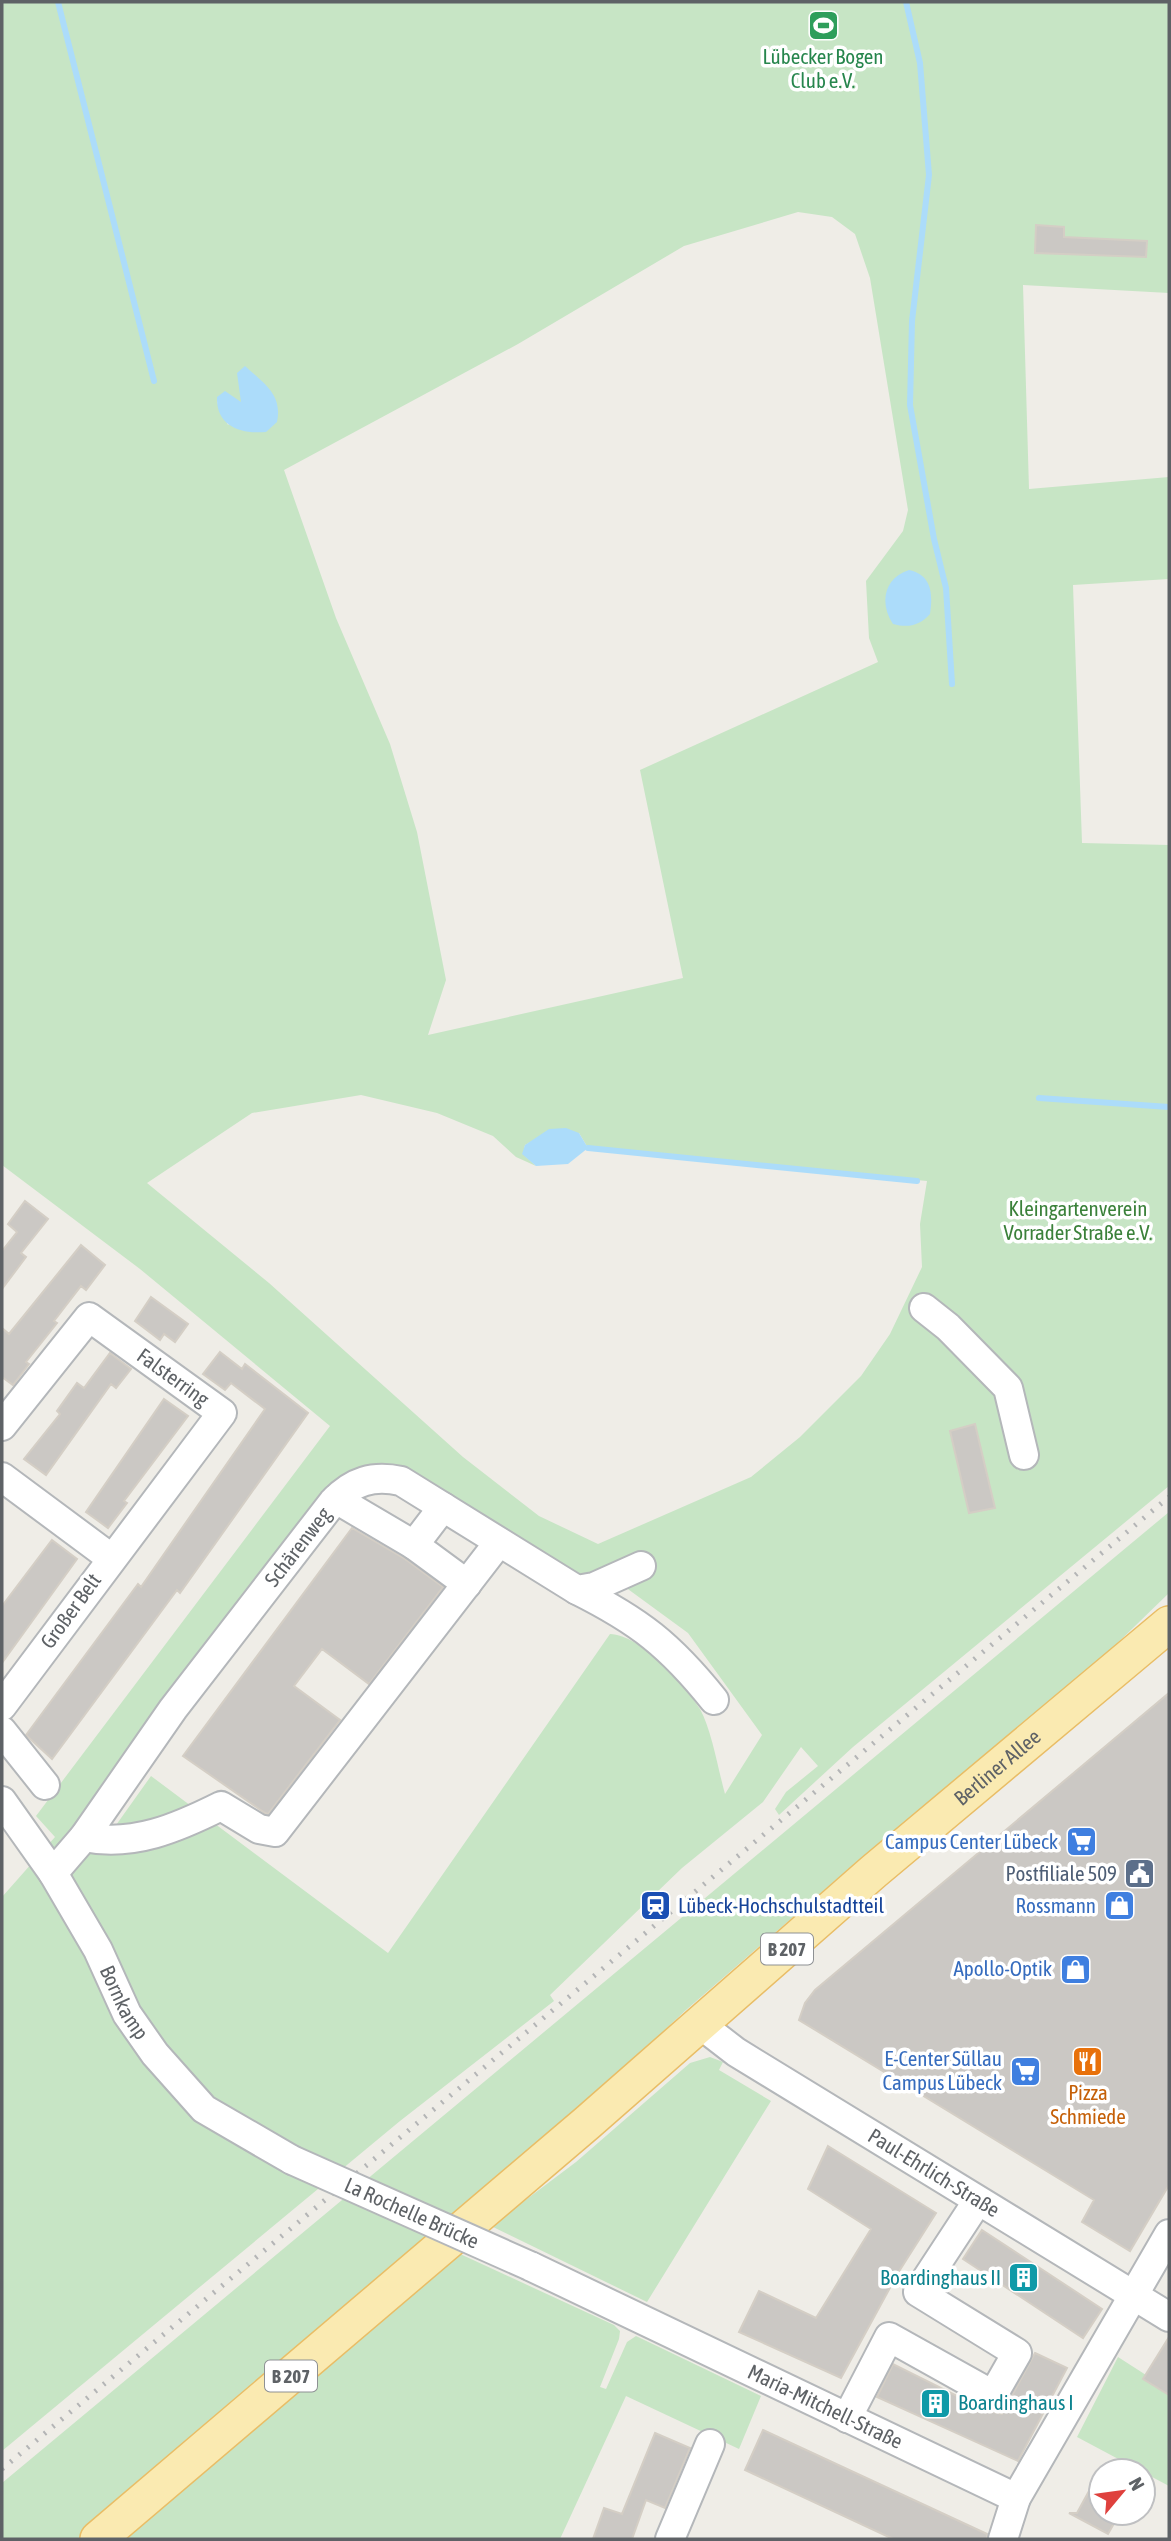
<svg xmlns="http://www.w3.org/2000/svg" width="1171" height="2541" font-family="'Asap Condensed',sans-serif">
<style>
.green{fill:#c7e5c5;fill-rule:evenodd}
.water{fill:#acdcfa}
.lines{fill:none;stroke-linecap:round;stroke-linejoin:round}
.stream{stroke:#acdcfa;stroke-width:6}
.building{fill:#cbc8c4;stroke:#d4cec5;stroke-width:2}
.minor-casing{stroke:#b4b7ba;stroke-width:32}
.major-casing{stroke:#e9bd66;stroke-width:38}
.minor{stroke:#fff;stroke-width:28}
.major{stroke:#faeab1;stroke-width:35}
.rail{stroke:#b4b5b6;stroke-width:5;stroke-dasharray:2 9;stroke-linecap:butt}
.minor-bridge-casing{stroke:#b4b7ba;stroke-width:32;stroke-linecap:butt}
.minor-bridge{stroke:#fff;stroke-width:28}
.labels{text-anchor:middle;stroke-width:7;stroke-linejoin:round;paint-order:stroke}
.shield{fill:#fff;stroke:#8e9194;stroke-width:2}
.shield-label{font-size:19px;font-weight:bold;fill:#5e6266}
.leisure-label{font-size:21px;fill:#27864d;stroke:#fff}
.park-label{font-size:21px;fill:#3b813a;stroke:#fff}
.street-label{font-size:21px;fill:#5e6266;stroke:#fff}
.shop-label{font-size:21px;fill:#366cbe;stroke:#fff;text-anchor:end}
.service-label{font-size:21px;fill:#4e5e75;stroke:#fff;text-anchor:end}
.transit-label{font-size:21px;fill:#164399;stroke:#fff;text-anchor:start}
.food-label{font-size:21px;fill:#c56008;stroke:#fff}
.culture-label{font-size:21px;fill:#0d838f;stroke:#fff;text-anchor:end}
</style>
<rect width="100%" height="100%" fill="#efede7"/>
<path class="green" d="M2,2H1169V293L1023,285L1029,489L1169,477V579L1073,585L1082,843L1169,845V1486L853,1747L779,1815L775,1809L786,1792L818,1766L801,1747L763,1802L682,1868L550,1995L554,2001L400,2121L2,2451V1897L55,1837L36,1816L330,1426L140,1269L2,1165ZM798,212L832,217L855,234L870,278L908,510L903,531L866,581L869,638L878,662L640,770L683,978L428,1035L446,980L417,832L390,744L336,618L284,470L518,344L684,246ZM245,367L265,385L228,425L217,402L225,392L241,403ZM361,1095L437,1113L493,1136L516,1157L536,1166L523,1154L525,1145L534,1140L579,1133L588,1148L927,1181L920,1224L922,1267L890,1334L861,1376L800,1437L751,1477L598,1544L539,1516L463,1457L269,1283L147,1183L252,1113ZM377,1469L581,1577L603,1566L632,1565L621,1584L688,1633L762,1735L725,1794C718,1769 712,1731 700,1709C684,1683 641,1635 610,1634L388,1953L151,1776L99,1849L77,1829Z
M1169,1512V1593L1066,1693L925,1810L861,1858L686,2010L553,2135L432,2241L614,2325L620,2331L619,2339L600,2387L606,2389L627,2342L636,2336L761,2396L739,2449L626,2396L560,2539H2V2483Z
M710,2057L723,2062L719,2070L771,2101L647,2302L491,2226L576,2162L690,2063Z
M1118,2357L1146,2375L1144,2379L1169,2395V2486L1077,2437Z"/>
<path class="water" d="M245,366C263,383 283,394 277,422L266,432C242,434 216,427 217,397L225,391L241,402L237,373Z
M909,570C932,575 933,594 930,614C919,626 908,628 893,624C879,603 884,578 909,570Z
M566,1128L579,1133L588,1148L568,1164L536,1166L522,1154L525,1145L549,1129Z"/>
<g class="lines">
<path class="stream" d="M58,2L154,381
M906,2L920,63L929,175L912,321L910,405L934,539L946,588L952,684
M1039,1098L1169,1107
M588,1148L917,1181"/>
</g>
<path class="building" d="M1036,225L1064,227V237L1147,241L1146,257L1035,253Z
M25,1201L48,1219L21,1253L26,1257L2,1289V1251L17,1232L8,1224Z
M81,1245L105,1265L86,1290L81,1286L54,1321L57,1323L26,1362L29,1364L13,1385L2,1377V1328L9,1334Z
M151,1297L188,1324L175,1342L164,1334L160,1340L135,1321Z
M220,1352L242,1369L245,1364L308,1413L180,1593L177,1590L52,1759L26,1735L138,1584L141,1587L265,1409L231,1383L225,1390L203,1374Z
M110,1353L131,1369L116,1388L111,1384L46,1475L24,1459L60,1414L57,1411L77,1383L84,1388Z
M164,1399L188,1416L124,1501L127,1503L108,1528L86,1512Z
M975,1424L995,1508L969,1513L950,1431Z
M352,1528L405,1559L443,1587L369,1684L322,1649L294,1686L340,1720L268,1814L265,1813L183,1756Z
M52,1540L77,1559L2,1663V1606Z
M1169,1693V2185L1130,2251L1082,2222L1094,2200L799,2020L805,2003L815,1990Z
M828,2146L936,2213L898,2273L841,2378L739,2332L759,2291L816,2318L871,2229L808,2189Z
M982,2230L1102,2309L1083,2338L963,2259Z
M1169,2337V2395L1143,2379Z
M1035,2353L1067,2368L1018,2461L877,2397L893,2364L985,2410L1002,2414Z
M763,2430L987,2534V2539H893L745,2470Z
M655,2433L690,2448L665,2508L646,2500L632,2539H593L604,2508L622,2514Z
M1101,2469V2513H1120L1108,2534L1069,2513H1077Z"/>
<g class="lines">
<defs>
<g id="minor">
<path d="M924,1308L948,1327L1008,1388L1024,1455"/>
<path id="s1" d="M2,1426L89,1317L222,1413L2,1706"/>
<path d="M2,1477L111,1558"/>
<path d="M336,1499L414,1545"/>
<path d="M443,1507L414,1545L467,1584"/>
<path d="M577,1590C639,1621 670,1645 714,1700"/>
<path d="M2,1731L45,1785"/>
<path id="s2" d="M2,1801L53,1873L98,1950L127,2014L155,2054L204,2109L292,2160"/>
<path d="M84,1837C133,1847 177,1828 221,1806L259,1829L275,1832L499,1542"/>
<path id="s3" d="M53,1873L84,1837L173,1709L333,1502C353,1481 373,1475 401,1481L577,1590L594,1587L641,1566"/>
<path id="s4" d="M701,2025L736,2052L1169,2317"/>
<path id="s5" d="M530,2266L1016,2498"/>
<path d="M847,2418L889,2337L993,2395L1017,2353L918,2292L977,2202"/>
<path d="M670,2539L710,2444"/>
<path d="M1003,2539L1016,2498L1169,2234"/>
</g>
<g id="major">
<path id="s6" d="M98,2539L587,2123L873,1872L1169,1624"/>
</g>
</defs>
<use href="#minor" class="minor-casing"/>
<use href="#major" class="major-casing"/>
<use href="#minor" class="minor"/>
<use href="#major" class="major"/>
<path class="rail" d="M2,2469L1169,1497"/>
<defs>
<g id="minor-bridge">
<path id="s7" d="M292,2160L530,2266"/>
</g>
</defs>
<use href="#minor-bridge" class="minor-bridge-casing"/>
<use href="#minor-bridge" class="minor-bridge"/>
</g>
<defs>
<symbol id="stadium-square" viewBox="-11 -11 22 22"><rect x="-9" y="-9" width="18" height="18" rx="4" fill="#2e9e5b" stroke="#fff"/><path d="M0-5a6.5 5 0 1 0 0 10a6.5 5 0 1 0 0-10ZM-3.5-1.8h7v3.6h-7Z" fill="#fff"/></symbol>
<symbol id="supermarket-square" viewBox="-11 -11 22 22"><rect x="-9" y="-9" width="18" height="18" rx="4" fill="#3f7fe0" stroke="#fff"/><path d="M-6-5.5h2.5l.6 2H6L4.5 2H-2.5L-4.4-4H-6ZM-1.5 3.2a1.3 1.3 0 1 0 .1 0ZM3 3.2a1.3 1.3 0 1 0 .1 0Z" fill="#fff"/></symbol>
<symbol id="civic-square" viewBox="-11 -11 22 22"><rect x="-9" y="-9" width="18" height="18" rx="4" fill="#5c6f8a" stroke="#fff"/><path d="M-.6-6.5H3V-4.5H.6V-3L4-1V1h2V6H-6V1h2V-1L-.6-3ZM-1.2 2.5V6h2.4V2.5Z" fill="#fff"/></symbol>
<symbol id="station-square" viewBox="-11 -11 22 22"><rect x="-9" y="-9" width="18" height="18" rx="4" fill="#1a4fb4" stroke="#fff"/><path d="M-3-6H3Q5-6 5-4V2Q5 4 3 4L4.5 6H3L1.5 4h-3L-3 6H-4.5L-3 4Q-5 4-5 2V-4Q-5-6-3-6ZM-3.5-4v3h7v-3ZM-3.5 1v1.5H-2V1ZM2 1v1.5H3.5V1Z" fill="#fff"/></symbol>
<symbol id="shop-square" viewBox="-11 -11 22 22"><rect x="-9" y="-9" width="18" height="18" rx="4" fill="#3f7fe0" stroke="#fff"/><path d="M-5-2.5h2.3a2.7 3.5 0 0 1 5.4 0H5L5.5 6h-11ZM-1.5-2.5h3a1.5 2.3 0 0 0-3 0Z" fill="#fff"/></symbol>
<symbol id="restaurant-square" viewBox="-11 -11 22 22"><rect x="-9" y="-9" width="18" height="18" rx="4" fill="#e8710a" stroke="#fff"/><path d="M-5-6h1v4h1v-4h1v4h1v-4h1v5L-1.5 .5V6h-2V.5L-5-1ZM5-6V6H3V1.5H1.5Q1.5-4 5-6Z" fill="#fff"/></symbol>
<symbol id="building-square" viewBox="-11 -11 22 22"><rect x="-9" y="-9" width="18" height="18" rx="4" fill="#0f9aa8" stroke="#fff"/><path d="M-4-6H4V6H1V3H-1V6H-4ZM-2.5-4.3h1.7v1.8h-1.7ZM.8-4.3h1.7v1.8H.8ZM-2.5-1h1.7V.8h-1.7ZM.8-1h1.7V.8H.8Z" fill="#fff"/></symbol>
</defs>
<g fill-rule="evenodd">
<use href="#stadium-square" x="806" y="8" width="35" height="35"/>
<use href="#supermarket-square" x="1064" y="1824" width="35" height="35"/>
<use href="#civic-square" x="1122" y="1856" width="35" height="35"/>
<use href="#station-square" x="638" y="1888" width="35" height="35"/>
<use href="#shop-square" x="1102" y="1888" width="35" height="35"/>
<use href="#shop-square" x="1058" y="1952" width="35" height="35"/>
<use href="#restaurant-square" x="1070" y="2044" width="35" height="35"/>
<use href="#supermarket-square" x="1008" y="2054" width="35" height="35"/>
<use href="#building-square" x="1006" y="2260" width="35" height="35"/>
<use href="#building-square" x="918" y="2386" width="35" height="35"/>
</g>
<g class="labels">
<g class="shield">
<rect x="761" y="1933.5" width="52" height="31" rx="5"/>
<rect x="265" y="2360.5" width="52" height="31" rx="5"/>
</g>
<g class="shield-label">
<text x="787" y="1956">B 207</text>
<text x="291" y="2383">B 207</text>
</g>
<g class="leisure-label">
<text x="823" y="64">Lübecker Bogen<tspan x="823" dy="24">Club e.V.</tspan></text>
</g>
<g class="park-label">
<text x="1078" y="1216">Kleingartenverein<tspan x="1078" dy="24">Vorrader Straße e.V.</tspan></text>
</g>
<g class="street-label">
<text dy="7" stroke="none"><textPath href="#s1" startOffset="243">Falsterring</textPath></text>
<text dy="7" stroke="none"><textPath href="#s3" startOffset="408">Schärenweg</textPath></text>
<text transform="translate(71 1611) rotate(-54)" y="7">Großer Belt</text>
<text dy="7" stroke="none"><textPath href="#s6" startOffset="1185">Berliner Allee</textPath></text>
<text dy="7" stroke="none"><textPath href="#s2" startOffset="236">Bornkamp</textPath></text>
<text dy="7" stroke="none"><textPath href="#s4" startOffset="276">Paul-Ehrlich-Straße</textPath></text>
<text dy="7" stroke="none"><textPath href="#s7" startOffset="131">La Rochelle Brücke</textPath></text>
<text dy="7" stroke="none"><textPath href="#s5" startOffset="327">Maria-Mitchell-Straße</textPath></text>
</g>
<g class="shop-label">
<text x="1058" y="1849">Campus Center Lübeck</text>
<text x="1096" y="1913">Rossmann</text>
<text x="1052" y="1976">Apollo-Optik</text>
<text x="1002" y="2066">E-Center Süllau<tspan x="1002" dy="24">Campus Lübeck</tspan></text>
</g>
<g class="service-label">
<text x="1117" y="1881">Postfiliale 509</text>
</g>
<g class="transit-label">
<text x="678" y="1913">Lübeck-Hochschulstadtteil</text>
</g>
<g class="food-label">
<text x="1088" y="2100">Pizza<tspan x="1088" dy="24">Schmiede</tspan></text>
</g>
<g class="culture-label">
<text x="1001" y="2285">Boardinghaus II</text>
<text x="958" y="2410" text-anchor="start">Boardinghaus I</text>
</g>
</g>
<rect width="1171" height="2541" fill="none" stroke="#5e6266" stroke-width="7"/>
<g transform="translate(1122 2492) rotate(61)"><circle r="33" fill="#ffffff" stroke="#bfc0c2" stroke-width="2"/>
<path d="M0-5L12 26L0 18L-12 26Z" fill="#df413d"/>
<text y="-10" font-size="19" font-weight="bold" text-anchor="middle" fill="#5e6266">N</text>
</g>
</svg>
